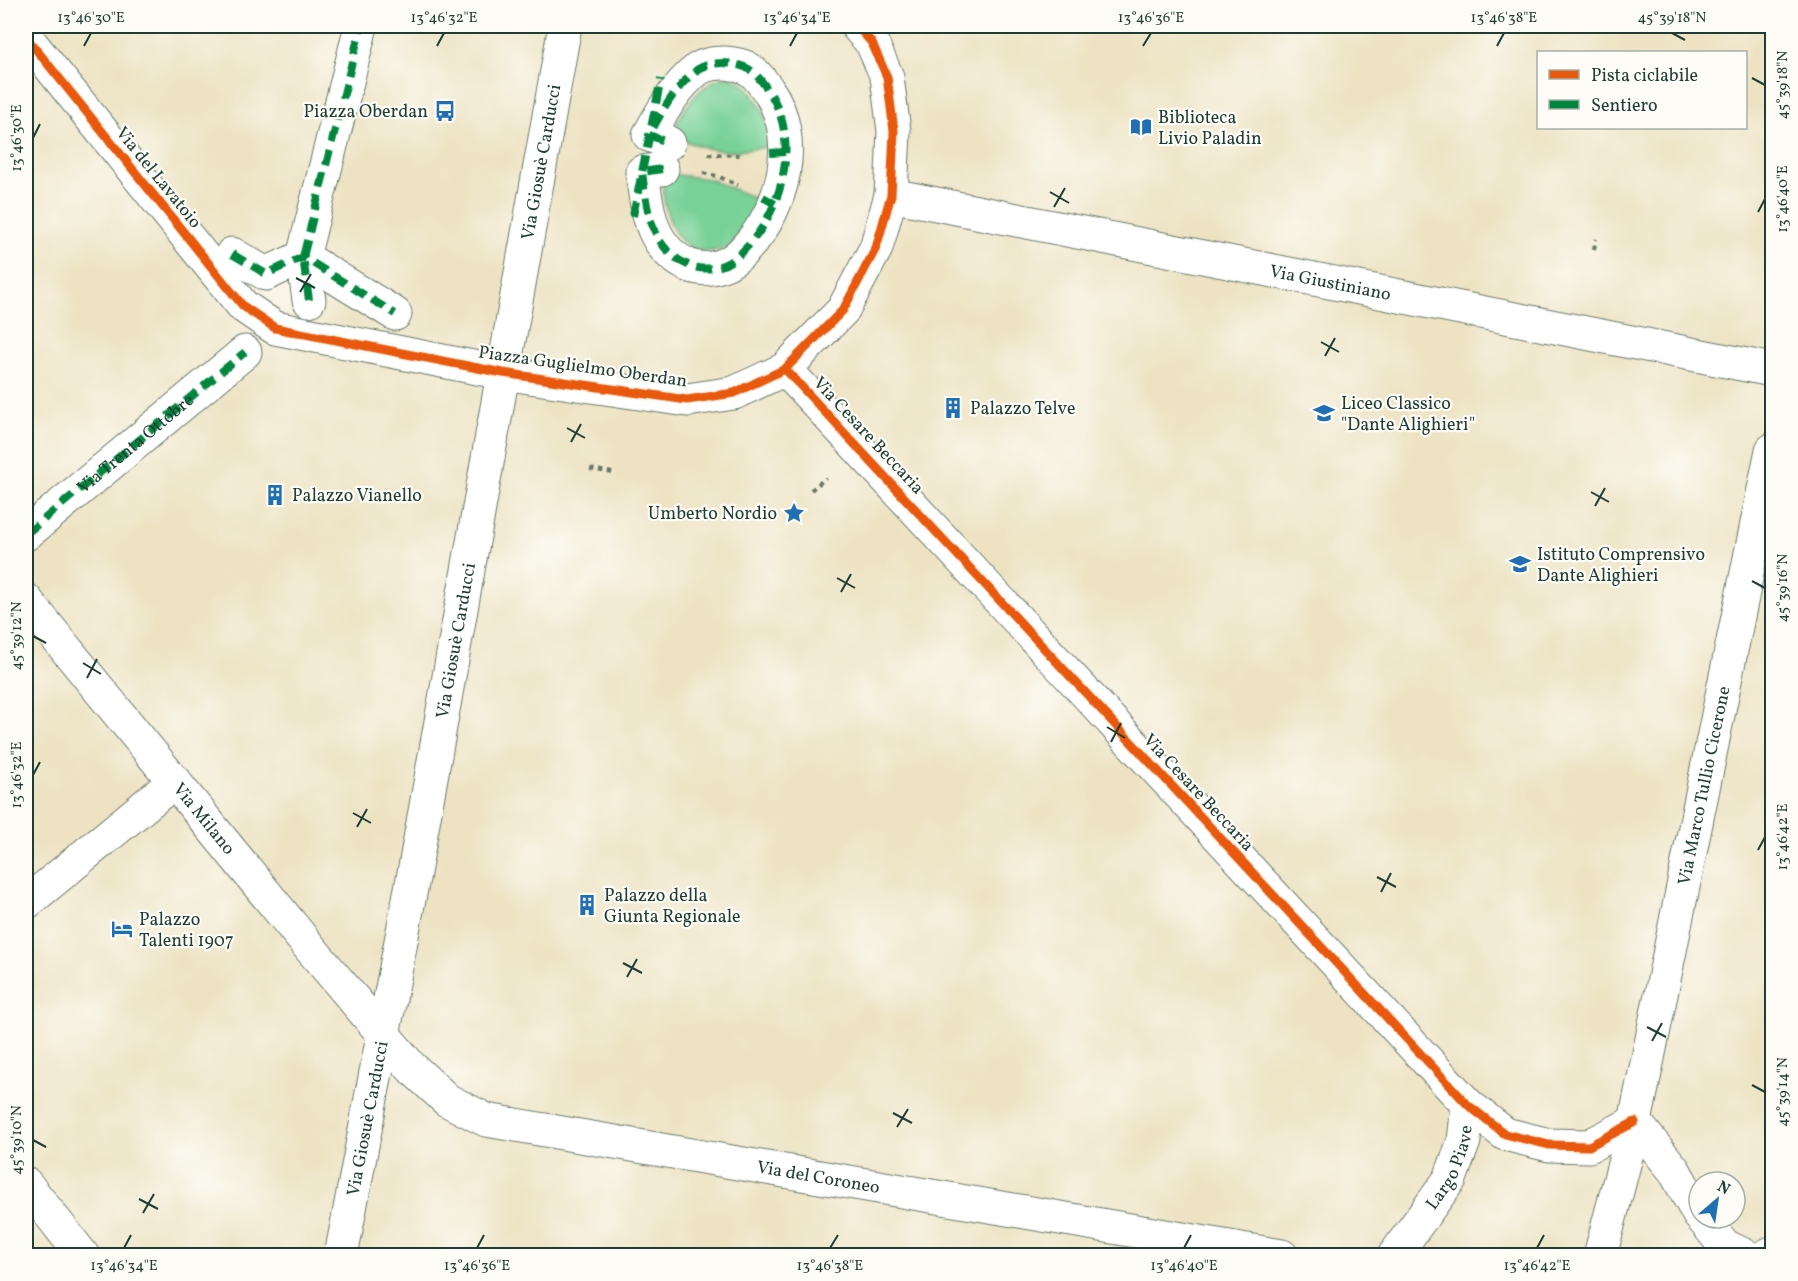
<svg xmlns="http://www.w3.org/2000/svg" width="1798" height="1281" font-family="Vollkorn,serif">
<style>
.green{fill:#78d197;stroke:#4c8766;stroke-width:1.5}
.lines{fill:none;stroke-linecap:round;stroke-linejoin:round}
.pedestrian-casing{stroke:#677766;stroke-width:35}
.minor-casing{stroke:#677766;stroke-width:35}
.secondary-casing{stroke:#677766;stroke-width:35}
.primary-casing{stroke:#677766;stroke-width:35}
.path{stroke:#677766;stroke-width:4;stroke-dasharray:4.5 4.5;stroke-linecap:butt}
.pedestrian{stroke:#fff;stroke-width:33}
.minor{stroke:#fff;stroke-width:33}
.secondary{stroke:#fff;stroke-width:33}
.primary{stroke:#fff;stroke-width:33}
.quiet{stroke:#00873e;stroke-width:8;stroke-dasharray:15 8;stroke-linecap:butt}
.cycleway-casing{stroke:#fdfcf7;stroke-width:13}
.cycleway{stroke:#e8590c;stroke-width:9}
.ticks{fill:none;stroke:#1f3d34;stroke-width:2}
.labels{text-anchor:middle;stroke-width:4.5;stroke-linejoin:round;paint-order:stroke}
.poi-label{font-size:18px;fill:#1f3d34;stroke:#fdfcf7;text-anchor:start}
.street-label{font-size:18px;fill:#1f3d34;stroke:#fdfcf7}
.neatline{fill:none;stroke:#1f3d34;stroke-width:2}
.ticks-label{font-size:15px;text-anchor:middle;fill:#1f3d34}
</style>
<rect width="100%" height="100%" fill="#fdfcf7"/>
<filter id="ink" filterUnits="userSpaceOnUse"><feTurbulence type="fractalNoise" baseFrequency=".0167" numOctaves="2"/><feDisplacementMap in="SourceGraphic" scale="12" xChannelSelector="R" yChannelSelector="G"/><feConvolveMatrix kernelMatrix="1 2 1 2 8 2 1 2 1" color-interpolation-filters="sRGB"/></filter>
<filter id="wash" filterUnits="userSpaceOnUse"><feTurbulence type="fractalNoise" baseFrequency=".008" numOctaves="4" result="noise"/><feDisplacementMap in="SourceGraphic" scale="24" xChannelSelector="R" yChannelSelector="G"/><feGaussianBlur stdDeviation="1.35" result="paint"/><feColorMatrix in="noise" values="0 0 0 0 0 0 0 0 0 0 0 0 0 0 0 0 0 1.4 0 .05"/><feComposite in="paint" operator="in"/></filter>
<g filter="url(#wash)">
<rect width="100%" height="100%" fill="#ede3c3"/>
<path class="green" d="M729,76L746,85L763,110L772,146C759,148 745,150 733,151C711,152 691,143 671,136C682,110 699,81 729,76Z
M662,173L709,179L762,201C754,212 741,236 732,244C726,249 713,252 705,251C669,248 662,202 662,173Z"/>
</g>
<g filter="url(#ink)">
<g class="lines">
<defs>
<g id="pedestrian">
<path d="M662,169L642,172C647,209 650,248 688,265C709,274 731,265 745,249C784,209 801,138 768,90C758,76 751,66 733,64C723,62 707,63 698,69C675,87 663,110 649,135L669,143"/>
<path d="M232,254L266,274L303,257L395,314"/>
<path d="M309,300L303,257L361,26"/>
<path id="s1" d="M26,534L245,352"/>
</g>
<g id="minor">
<path d="M26,37L243,306L275,328L503,373L687,400L734,393L785,369L843,310L876,248L891,195L894,131L887,77L872,43L857,26"/>
<path id="s2" d="M891,195L1772,370"/>
<path d="M785,369L1468,1105L1505,1134L1549,1145L1589,1146L1635,1122"/>
<path d="M26,903L175,781"/>
<path d="M1635,1122L1674,1170L1699,1215"/>
<path d="M1702,1218L1725,1246L1746,1256"/>
<path id="s3" d="M1394,1256L1450,1179L1464,1141L1468,1105"/>
<path id="s4" d="M1600,1256L1635,1122L1772,450"/>
</g>
<path id="secondary" d="M26,1184L83,1256"/>
<g id="primary">
<path id="s5" d="M26,600L311,949L411,1067L447,1100L486,1120L1282,1256"/>
<path id="s6" d="M341,1256L414,873L565,26"/>
<path d="M1765,1256L1772,1253"/>
</g>
</defs>
<use href="#pedestrian" class="pedestrian-casing"/>
<use href="#minor" class="minor-casing"/>
<use href="#secondary" class="secondary-casing"/>
<use href="#primary" class="primary-casing"/>
<path class="path" d="M708,154L743,155
M703,173L717,176L738,185
M1594,249L1596,239
M590,469L613,473
M811,490L826,478"/>
<use href="#pedestrian" class="pedestrian"/>
<use href="#minor" class="minor"/>
<use href="#secondary" class="secondary"/>
<use href="#primary" class="primary"/>
<path class="quiet" d="M770,153L785,152
M662,169L642,172C647,209 650,248 688,265C709,274 731,265 745,249C784,209 801,138 768,90C758,76 751,66 733,64C723,62 707,63 698,69C675,87 663,110 649,135L669,143
M763,197L775,204
M633,216L661,79
M232,254L266,274L303,257L395,314
M309,300L303,257L361,26
M26,534L245,352"/>
<defs>
<path id="cycleway" d="M26,37L243,306L275,328L503,373L687,400L734,393L785,369L843,310L876,248L891,195L894,131L887,77L872,43L857,26
M785,369L1468,1105L1505,1134L1549,1145L1589,1146L1635,1122"/>
</defs>
<use href="#cycleway" class="cycleway-casing"/>
<use href="#cycleway" class="cycleway"/>
</g>
</g>
<path class="ticks" d="M1672,33L1685,40M84,46L91,33M437,46L444,33M790,46L797,33M1143,46L1151,33M1497,46L1504,33M1752,78L1765,85M33,138L40,124M1050,192L1069,203M1054,207L1065,188M1758,212L1765,199M296,278L315,288M300,292L311,274M1321,342L1339,352M1325,356L1335,338M567,428L585,438M571,442L581,424M1591,492L1609,502M1595,506L1605,488M837,578L855,588M1752,581L1765,588M841,592L851,574M33,636L46,643M83,663L101,674M87,678L97,659M1107,727L1125,738M1111,742L1121,723M33,775L40,762M353,813L371,823M357,827L367,809M1758,850L1765,837M1377,877L1396,887M1381,892L1391,873M623,963L642,973M627,977L637,959M1647,1027L1666,1037M1652,1041L1662,1023M1752,1085L1765,1092M893,1113L912,1123M897,1127L908,1109M33,1140L46,1147M139,1199L158,1209M143,1213L154,1194M124,1248L131,1235M477,1248L484,1235M830,1248L838,1235M1184,1248L1191,1235M1537,1248L1544,1235"/>
<defs>
<symbol id="bus-bare" viewBox="-9 -9 18 18"><path d="M-5-6H5V4H4V6H2V4H-2V6H-4V4H-5ZM-3.5-4V0h7V-4ZM-3.5 1.2v1.5H-2V1.2ZM2 1.2v1.5H3.5V1.2Z" fill="#1f6fb2" stroke="#fdfcf7" stroke-width="2.5" paint-order="stroke"/></symbol>
<symbol id="library-bare" viewBox="-9 -9 18 18"><path d="M-6-4Q-3-5.5-.7-3.5V5Q-3 3-6 4ZM6-4Q3-5.5 .7-3.5V5Q3 3 6 4Z" fill="#1f6fb2" stroke="#fdfcf7" stroke-width="2.5" paint-order="stroke"/></symbol>
<symbol id="building-bare" viewBox="-9 -9 18 18"><path d="M-4-6H4V6H1V3H-1V6H-4ZM-2.5-4.3h1.7v1.8h-1.7ZM.8-4.3h1.7v1.8H.8ZM-2.5-1h1.7V.8h-1.7ZM.8-1h1.7V.8H.8Z" fill="#1f6fb2" stroke="#fdfcf7" stroke-width="2.5" paint-order="stroke"/></symbol>
<symbol id="school-bare" viewBox="-9 -9 18 18"><path d="M0-5L7-2L0 1L-7-2ZM-4 1L0 2.5L4 1V4Q0 6-4 4Z" fill="#1f6fb2" stroke="#fdfcf7" stroke-width="2.5" paint-order="stroke"/></symbol>
<symbol id="sight-bare" viewBox="-9 -9 18 18"><path d="M0-6L1.8-2.2L6-1.7L2.9 1.2L3.7 5.4L0 3.3L-3.7 5.4L-2.9 1.2L-6-1.7L-1.8-2.2Z" fill="#1f6fb2" stroke="#fdfcf7" stroke-width="2.5" paint-order="stroke"/></symbol>
<symbol id="hotel-bare" viewBox="-9 -9 18 18"><path d="M-6-4.5h1.5V1H6V5H4.5V3h-9V5H-6ZM-4 0a1.8 1.8 0 1 1 3.6 0ZM.5 0V-2.5h3Q6-2.5 6 0Z" fill="#1f6fb2" stroke="#fdfcf7" stroke-width="2.5" paint-order="stroke"/></symbol>
</defs>
<g fill-rule="evenodd">
<use href="#bus-bare" x="430" y="96" width="30" height="30"/>
<use href="#library-bare" x="1126" y="112" width="30" height="30"/>
<use href="#building-bare" x="938" y="393" width="30" height="30"/>
<use href="#school-bare" x="1309" y="398" width="30" height="30"/>
<use href="#building-bare" x="260" y="480" width="30" height="30"/>
<use href="#sight-bare" x="779" y="498" width="30" height="30"/>
<use href="#school-bare" x="1505" y="549" width="30" height="30"/>
<use href="#building-bare" x="572" y="890" width="30" height="30"/>
<use href="#hotel-bare" x="107" y="914" width="30" height="30"/>
</g>
<g class="labels">
<g class="poi-label">
<text x="428" y="117" text-anchor="end">Piazza Oberdan</text>
<text x="1158" y="123">Biblioteca<tspan x="1158" dy="21">Livio Paladin</tspan></text>
<text x="1341" y="409">Liceo Classico<tspan x="1341" dy="21">"Dante Alighieri"</tspan></text>
<text x="970" y="414">Palazzo Telve</text>
<text x="292" y="501">Palazzo Vianello</text>
<text x="777" y="519" text-anchor="end">Umberto Nordio</text>
<text x="1537" y="560">Istituto Comprensivo<tspan x="1537" dy="21">Dante Alighieri</tspan></text>
<text x="604" y="901">Palazzo della<tspan x="604" dy="21">Giunta Regionale</tspan></text>
<text x="139" y="925">Palazzo<tspan x="139" dy="21">Talenti 1907</tspan></text>
</g>
<g class="street-label">
<text dy="6" stroke="none"><textPath href="#s6" startOffset="1112">Via Giosuè Carducci</textPath></text>
<text transform="translate(159 177) rotate(51)" y="6">Via del Lavatoio</text>
<text dy="6" stroke="none"><textPath href="#s2" startOffset="448">Via Giustiniano</textPath></text>
<text transform="translate(583 366) rotate(8)" y="6">Piazza Guglielmo Oberdan</text>
<text transform="translate(869 435) rotate(47)" y="6">Via Cesare Beccaria</text>
<text dy="6" stroke="none"><textPath href="#s1" startOffset="142">Via Trenta Ottobre</textPath></text>
<text dy="6" stroke="none"><textPath href="#s6" startOffset="626">Via Giosuè Carducci</textPath></text>
<text dy="6" stroke="none"><textPath href="#s4" startOffset="482">Via Marco Tullio Cicerone</textPath></text>
<text transform="translate(1199 792) rotate(47)" y="6">Via Cesare Beccaria</text>
<text dy="6" stroke="none"><textPath href="#s5" startOffset="282">Via Milano</textPath></text>
<text dy="6" stroke="none"><textPath href="#s6" startOffset="140">Via Giosuè Carducci</textPath></text>
<text dy="6" stroke="none"><textPath href="#s3" startOffset="106">Largo Piave</textPath></text>
<text dy="6" stroke="none"><textPath href="#s5" startOffset="1035">Via del Coroneo</textPath></text>
</g>
</g>
<rect width="1798" height="1281" fill="none" stroke="#fdfcf7" stroke-width="66"/>
<rect x="1537" y="51" width="210" height="78" fill="#fdfcf7" stroke="#a4b0a9" stroke-width="1.5"/>
<rect x="1549" y="70" width="30" height="9" fill="#e8590c" stroke="#a4b0a9" stroke-width="1.5"/>
<text x="1591" y="81" font-size="18" fill="#1f3d34">Pista ciclabile</text>
<rect x="1549" y="100" width="30" height="9" fill="#00873e" stroke="#a4b0a9" stroke-width="1.5"/>
<text x="1591" y="111" font-size="18" fill="#1f3d34">Sentiero</text>
<g transform="translate(1717 1200) rotate(29)"><circle r="28" fill="#fdfcf7" stroke="#a4b0a9" stroke-width="1.5"/>
<path d="M0-4.5L10 22L0 15L-10 22Z" fill="#1f6fb2"/>
<text y="-9" font-size="16" font-weight="bold" text-anchor="middle" fill="#1f3d34">N</text>
</g>
<rect x="33" y="33" width="1732" height="1215" class="neatline"/>
<g class="ticks-label">
<text x="91" y="22">13°46'30"E</text>
<text x="444" y="22">13°46'32"E</text>
<text x="797" y="22">13°46'34"E</text>
<text x="1151" y="22">13°46'36"E</text>
<text x="1504" y="22">13°46'38"E</text>
<text x="1672" y="22">45°39'18"N</text>
<text transform="translate(1782 85) rotate(-90)" y="5">45°39'18"N</text>
<text transform="translate(16 138) rotate(-90)" y="5">13°46'30"E</text>
<text transform="translate(1782 199) rotate(-90)" y="5">13°46'40"E</text>
<text transform="translate(1782 588) rotate(-90)" y="5">45°39'16"N</text>
<text transform="translate(16 636) rotate(-90)" y="5">45°39'12"N</text>
<text transform="translate(16 775) rotate(-90)" y="5">13°46'32"E</text>
<text transform="translate(1782 837) rotate(-90)" y="5">13°46'42"E</text>
<text transform="translate(1782 1092) rotate(-90)" y="5">45°39'14"N</text>
<text transform="translate(16 1140) rotate(-90)" y="5">45°39'10"N</text>
<text x="124" y="1270">13°46'34"E</text>
<text x="477" y="1270">13°46'36"E</text>
<text x="830" y="1270">13°46'38"E</text>
<text x="1184" y="1270">13°46'40"E</text>
<text x="1537" y="1270">13°46'42"E</text>
</g>
</svg>
